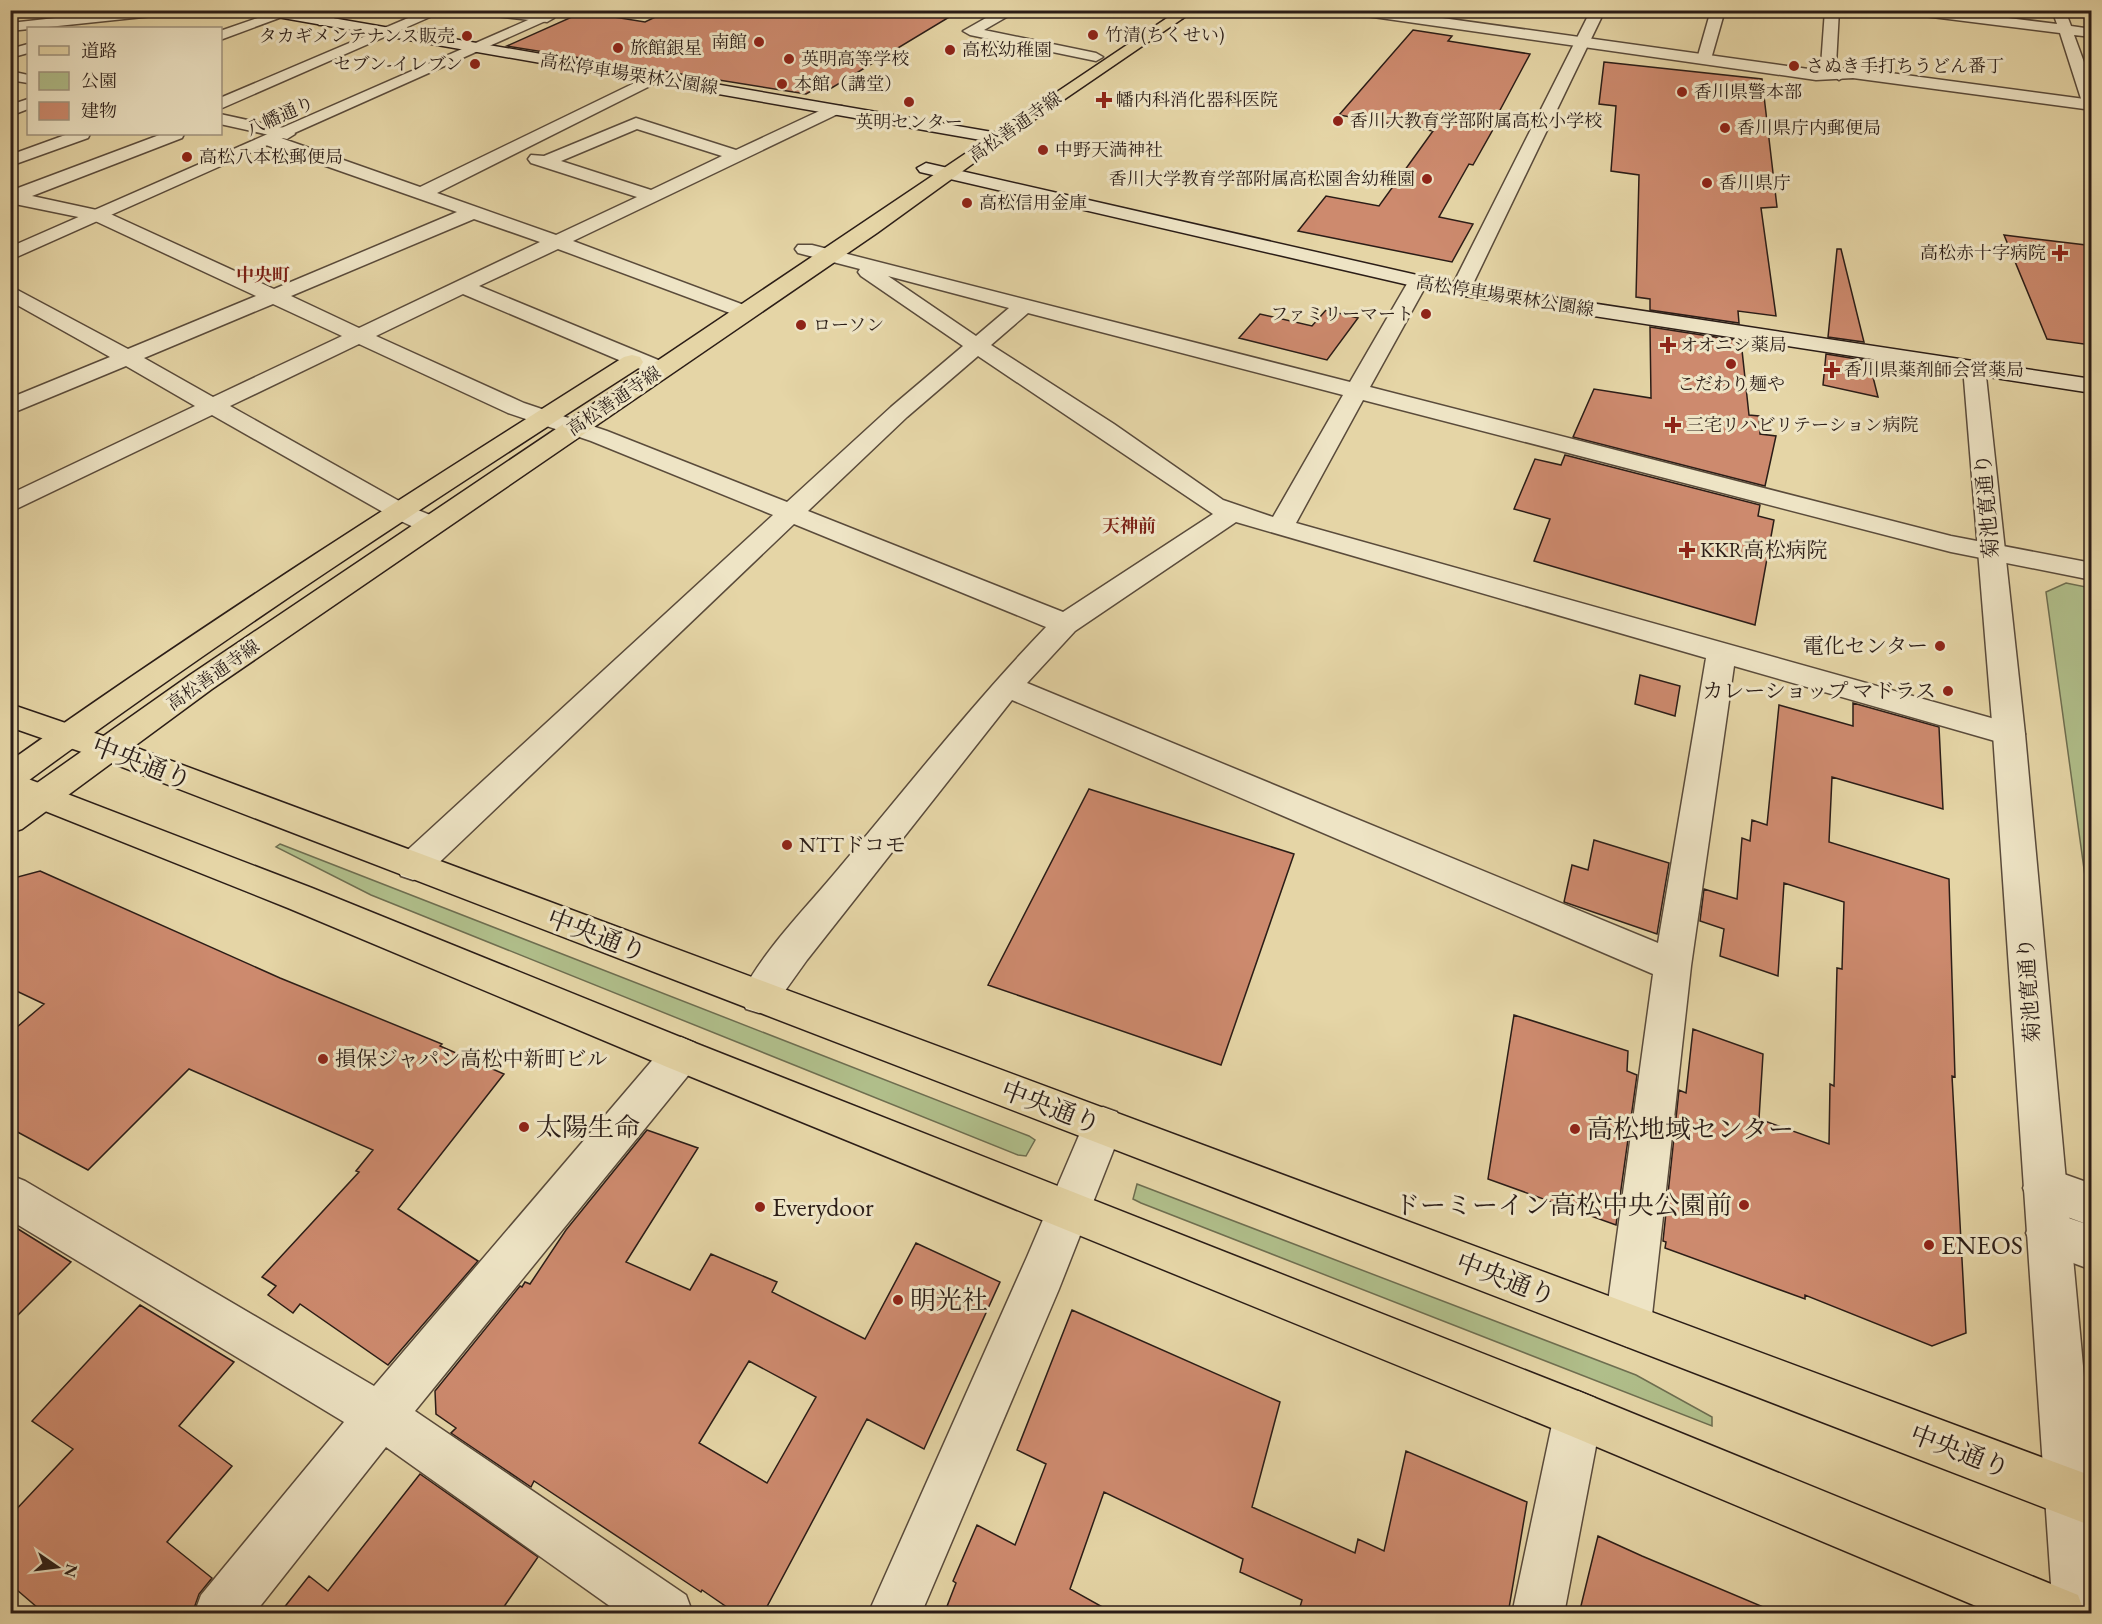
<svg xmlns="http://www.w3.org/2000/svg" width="2102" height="1624" font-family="'EB Garamond','Noto Serif JP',serif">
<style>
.green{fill:#b0be8a;stroke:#6e6e50;stroke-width:1.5}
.building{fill:#cd8a6e;stroke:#2b1d17;stroke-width:1.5;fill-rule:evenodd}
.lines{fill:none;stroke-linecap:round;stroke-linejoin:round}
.minor-casing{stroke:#5a4b3b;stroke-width:3}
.tertiary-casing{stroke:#5a4b3b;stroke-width:3}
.secondary-casing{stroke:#2b1d17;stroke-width:3}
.primary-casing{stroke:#2b1d17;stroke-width:3}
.trunk-casing{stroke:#2b1d17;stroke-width:3}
.minor{fill:#eee4c5;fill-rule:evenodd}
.tertiary{fill:#eee4c5;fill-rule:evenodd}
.secondary{fill:#eee4c5;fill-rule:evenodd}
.primary{fill:#e5d5a6;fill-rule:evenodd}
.trunk{fill:#e5d5a6;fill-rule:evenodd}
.poi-dot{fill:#8f2418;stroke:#eee4c5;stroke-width:2}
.labels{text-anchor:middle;stroke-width:6;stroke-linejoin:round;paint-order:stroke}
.far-poi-label{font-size:18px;fill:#2b1d17;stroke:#eee4c5;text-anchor:start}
.far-street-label{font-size:18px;fill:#2b1d17;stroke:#eee4c5}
.far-neighbourhood-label{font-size:18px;font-weight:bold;fill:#7a1f14;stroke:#eee4c5}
.street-label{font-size:21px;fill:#2b1d17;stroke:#eee4c5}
.poi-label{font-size:21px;fill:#2b1d17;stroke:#eee4c5;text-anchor:start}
.near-street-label{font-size:26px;fill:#2b1d17;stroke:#eee4c5}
.near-poi-label{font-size:26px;fill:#2b1d17;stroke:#eee4c5;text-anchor:start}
</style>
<rect width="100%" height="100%" fill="#e5d5a6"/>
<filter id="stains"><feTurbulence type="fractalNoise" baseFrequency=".00333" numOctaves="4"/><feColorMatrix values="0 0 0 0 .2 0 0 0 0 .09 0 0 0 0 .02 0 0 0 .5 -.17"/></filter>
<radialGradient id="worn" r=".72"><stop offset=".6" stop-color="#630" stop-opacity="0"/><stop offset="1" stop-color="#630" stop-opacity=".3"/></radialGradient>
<path class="green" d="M2066,583L2091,588V920L2046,592Z
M280,844L1029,1136L1035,1140L1026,1156L1018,1155L371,895L276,847Z
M1137,1184L1636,1375L1712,1417V1426L1141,1203L1133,1199Z"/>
<path class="building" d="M670,10H756L788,15L797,10H961L825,92L813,90L806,94L507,46L583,12L645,22Z
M1413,30L1452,36L1448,41L1530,54L1499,112L1500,117L1473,165L1469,164L1439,217L1473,224L1452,262L1298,231L1326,196L1379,206L1433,131L1339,115Z
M1604,62L1762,79L1777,207L1761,208L1776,316L1738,311L1739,323L1650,310V299L1636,297L1639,175L1611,171L1616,106L1599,104Z
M2004,235L2086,245L2091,256V345L2047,339Z
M1837,249H1841L1864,342L1828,337Z
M1326,310L1358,318L1327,360L1239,338L1260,314L1312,326Z
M1650,327L1741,341L1749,415L1759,416L1760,434L1776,436L1765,486L1573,437L1594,389L1651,398Z
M1826,354L1869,361L1878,397L1823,385Z
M1565,455L1760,505L1758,516L1774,520L1755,625L1534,561L1550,519L1514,509L1535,459L1561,465Z
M1640,675L1680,686L1675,716L1635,704Z
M1853,703L1939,727L1943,809L1832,777L1829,842L1949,879L1955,1077L1952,1076L1966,1333L1932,1346L1805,1295V1299L1665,1248L1666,1242L1663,1241L1679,1090L1686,1093L1693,1029L1763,1054L1759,1119L1829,1144L1830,1084L1834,1086L1837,968L1842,969L1844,902L1784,883L1778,976L1720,956L1724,929L1700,921L1704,889L1737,899L1742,838L1750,841L1752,820L1767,825L1779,705L1853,726Z
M1089,789L1294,854L1221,1065L988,985Z
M1594,840L1669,863L1657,934L1564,902L1572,865L1588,870Z
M40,871L280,978L442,1044L440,1046L504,1074L398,1209L478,1261L388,1365L300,1304L293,1313L268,1295L276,1286L262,1277L359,1172L356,1171L373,1150L189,1069L88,1170L10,1128V1033L44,1004L10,988V879Z
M1514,1015L1628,1051L1627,1071L1637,1075L1616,1225L1488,1179Z
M647,1130L698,1148L626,1262L690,1290L711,1254L777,1282L772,1292L865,1339L916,1243L1000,1282L924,1449L867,1419L763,1614H737L702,1590L701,1592L534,1481L531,1487L451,1433L456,1428L436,1414L435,1391L520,1286L522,1287L525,1282L530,1284L566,1230ZM749,1361L816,1397L767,1483L699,1443Z
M10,1224L71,1262L10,1323Z
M140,1305L234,1362L179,1426L232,1466L167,1542L212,1578L199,1594L192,1614H45L10,1584V1516L73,1449L32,1421Z
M1072,1310L1280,1402L1252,1507L1355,1553L1358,1539L1384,1551L1406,1451L1527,1502L1508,1614H1298L1302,1600L1240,1572L1243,1559L1104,1492L1070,1589L1115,1614H944L956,1583L953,1581L977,1525L1015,1545L1046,1464L1017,1450Z
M420,1474L538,1557L499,1614H279L309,1576L328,1591Z
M1598,1536L1642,1556L1780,1614H1579Z"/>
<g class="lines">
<defs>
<path id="minor" d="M128,10H178L172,14L10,31V23Z
M281,10L290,14L220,40V31Z
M327,10H341L329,25H319L317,22Z
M427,10H446L220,109V98Z
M473,10C490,10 542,6 554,18L547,22L479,14Z
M1000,10L1017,11L984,30L1096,53L1103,57L1096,61L970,35L963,31Z
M1591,10H1605L1470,290L1467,294H1453L1450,290Z
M1711,10H1725L1711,59L1704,63L1697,59Z
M1825,10H1839L1836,65L1847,75L1839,80L1821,66Z
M1902,10H1945L2057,24L2053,13L2065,10L2071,26L2092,29V37L2074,35L2092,84V113L2084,108L2060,33L1908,14Z
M28,44V53L10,58V49Z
M10,71L28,75V83L10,80Z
M655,73L663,78L660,81L437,193L556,235L637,197L531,163L528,159L531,155L544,156L636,118L736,150L830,106H842L844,109L842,112L573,241L752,308L755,312L752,316H738L558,249L479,286L668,364L671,369L668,374H652L463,294L376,336L524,403L607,431L787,502L891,407L963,346L861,276L858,272L860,269L798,253L795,249L798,245H812L1350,382L1408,282L1411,278H1425L1428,282L1370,387L1951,536L2092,563V580L1951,552L1363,400L1296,523L2009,723L2020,726L2025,734L2020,742L2009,745L1734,666L1691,966L1651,1324L1644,1340L1628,1347L1612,1340L1605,1324L1653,974L1012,700L807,960L772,1009L759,1013L746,1009L740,997C762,951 808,906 840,867C908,786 973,703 1046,627L794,524L425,876L413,880L401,876L396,866L401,856L773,515L591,441L508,413L359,344L230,406L408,506L440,519L444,525L440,531L431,533L422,531L390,516L212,415L10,512V494L195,406L126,366L10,414V398L110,357L10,301V286L128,349L256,296L93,220L10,203V191L162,134H184L182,138L32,196L106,212L274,289L457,212L266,145L264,141L266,137H278L420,187ZM637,129L722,156L651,190L561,161ZM474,219L540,242L359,328L291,296ZM888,276L1009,308L976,336ZM273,304L342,336L213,397L144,358ZM1028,313L1343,395L1273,517L1223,500L1114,424L991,345ZM978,356L1213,514L1063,612L808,511L907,417ZM1236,522L1706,658L1658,943L1027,683L1075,631Z
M28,99V109L10,116V105Z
M220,114L293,130L295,134L287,139L220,124Z
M68,134H90L88,138L10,166V155Z
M681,1037L695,1043L700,1055L695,1067L415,1411L686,1595L693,1614H621L386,1447L254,1614H194L201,1595L344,1422L10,1220V1175L25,1181L374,1386L667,1043Z
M1103,1107L1117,1112L1123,1126L1059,1289L921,1614H868L1027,1257L1089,1112Z
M2044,1167L2092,1184V1226L2029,1203L2023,1188L2029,1173Z
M2048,1211L2092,1226V1270L2033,1248L2026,1233L2033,1218Z
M1578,1391L1595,1398L1602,1415L1564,1614H1512L1554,1415L1561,1398Z"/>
<path id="tertiary" d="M551,10H570L10,260V247Z
M1346,10H1385L1816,70L1853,68L2092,100V110L1853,78L1816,80L1352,14Z
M1974,360L1982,362L1985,367L2025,734L2092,1464V1614H2053L1993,734L1963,367L1966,362Z"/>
<path id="secondary" d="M254,10H286L998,133L1006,138L998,143L260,14Z
M926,163L1439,280L2092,379V393L1439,292L920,172L917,168Z"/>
<path id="primary" d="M1179,10H1195L1018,131L877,233L212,689L22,829L10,833V802L190,675Z
M632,355L640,357L643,362L640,367C430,502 222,638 21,786L10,790V761C210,619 417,488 624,357Z"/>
<path id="trunk" d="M10,704L118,741L2092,1476V1526L96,757L10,727Z
M10,772L312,888L695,1043L1578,1391L2078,1595L2085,1614H1995L1571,1436L667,1067L288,908L10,797Z"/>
</defs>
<use href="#minor" class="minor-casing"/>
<use href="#tertiary" class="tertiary-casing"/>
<use href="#secondary" class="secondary-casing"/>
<use href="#primary" class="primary-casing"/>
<use href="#trunk" class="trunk-casing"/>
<use href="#minor" class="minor"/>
<use href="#tertiary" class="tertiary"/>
<use href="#secondary" class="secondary"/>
<use href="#primary" class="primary"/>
<use href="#trunk" class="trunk"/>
</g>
<g class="poi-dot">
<circle cx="1093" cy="35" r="6"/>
<circle cx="467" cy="36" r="6"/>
<circle cx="759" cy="42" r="6"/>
<circle cx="618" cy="48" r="6"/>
<circle cx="950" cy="50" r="6"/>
<circle cx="789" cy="59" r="6"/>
<circle cx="475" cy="64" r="6"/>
<circle cx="1794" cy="66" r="6"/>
<circle cx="782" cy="84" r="6"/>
<circle cx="1682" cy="92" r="6"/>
<path d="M1101 91h6v6h6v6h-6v6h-6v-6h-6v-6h6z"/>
<circle cx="909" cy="102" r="6"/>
<circle cx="1338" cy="121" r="6"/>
<circle cx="1725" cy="128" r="6"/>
<circle cx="1043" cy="150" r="6"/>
<circle cx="187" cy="157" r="6"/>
<circle cx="1427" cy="179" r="6"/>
<circle cx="1707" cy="183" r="6"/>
<circle cx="967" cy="203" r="6"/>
<path d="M2057 244h6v6h6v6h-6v6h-6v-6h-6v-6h6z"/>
<circle cx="1426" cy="314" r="6"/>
<circle cx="801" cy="325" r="6"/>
<path d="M1665 336h6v6h6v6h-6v6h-6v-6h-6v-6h6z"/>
<circle cx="1731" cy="364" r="6"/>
<path d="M1829 361h6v6h6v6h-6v6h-6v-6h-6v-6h6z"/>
<path d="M1670 416h6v6h6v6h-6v6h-6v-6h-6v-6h6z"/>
<path d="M1684 541h6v6h6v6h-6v6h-6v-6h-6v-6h6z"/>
<circle cx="1940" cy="646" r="6"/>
<circle cx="1948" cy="691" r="6"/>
<circle cx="787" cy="845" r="6"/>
<circle cx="323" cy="1059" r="6"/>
<circle cx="524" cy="1127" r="6"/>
<circle cx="1575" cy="1129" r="6"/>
<circle cx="1744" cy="1205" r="6"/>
<circle cx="760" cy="1207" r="6"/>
<circle cx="1929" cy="1245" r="6"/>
<circle cx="898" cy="1300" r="6"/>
</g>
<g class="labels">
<g class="far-poi-label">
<text x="1105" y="41">竹清(ちくせい)</text>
<text x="455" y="42" text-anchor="end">タカギメンテナンス販売</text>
<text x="747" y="48" text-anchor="end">南館</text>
<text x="630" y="54">旅館銀星</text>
<text x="962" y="56">高松幼稚園</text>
<text x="801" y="65">英明高等学校</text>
<text x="463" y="70" text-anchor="end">セブン-イレブン</text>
<text x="1806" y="72">さぬき手打ちうどん番丁</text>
<text x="794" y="90">本館（講堂）</text>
<text x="1694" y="98">香川県警本部</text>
<text x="1116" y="106">幡内科消化器科医院</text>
<text x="1350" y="127">香川大教育学部附属高松小学校</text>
<text x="909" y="128" text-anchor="middle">英明センター</text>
<text x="1737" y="134">香川県庁内郵便局</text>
<text x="1055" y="156">中野天満神社</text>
<text x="199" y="163">高松八本松郵便局</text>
<text x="1415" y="185" text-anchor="end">香川大学教育学部附属高松園舎幼稚園</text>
<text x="1719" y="189">香川県庁</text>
<text x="979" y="209">高松信用金庫</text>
<text x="2046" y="259" text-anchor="end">高松赤十字病院</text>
<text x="1414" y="320" text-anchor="end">ファミリーマート</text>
<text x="813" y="331">ローソン</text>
<text x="1680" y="351">オオニシ薬局</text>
<text x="1844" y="376">香川県薬剤師会営薬局</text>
<text x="1731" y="390" text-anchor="middle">こだわり麺や</text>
<text x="1686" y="431">三宅リハビリテーション病院</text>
</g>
<g class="far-street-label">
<text transform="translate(629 74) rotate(9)" y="6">高松停車場栗林公園線</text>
<text transform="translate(280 116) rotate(-24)" y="6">八幡通り</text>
<text transform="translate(1015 127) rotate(-35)" y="6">高松善通寺線</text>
<text transform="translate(1505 296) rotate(9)" y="6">高松停車場栗林公園線</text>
<text transform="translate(614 401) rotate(-34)" y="6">高松善通寺線</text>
<text transform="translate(213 675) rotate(-35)" y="6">高松善通寺線</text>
</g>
<g class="far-neighbourhood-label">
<text x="263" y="281">中央町</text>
<text x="1129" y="532">天神前</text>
</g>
<g class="street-label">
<text transform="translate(1987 506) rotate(-95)" y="7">菊池寛通り</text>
<text transform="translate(2029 990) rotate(-94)" y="7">菊池寛通り</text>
</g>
<g class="poi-label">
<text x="1700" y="557">KKR高松病院</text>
<text x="1928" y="653" text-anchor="end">電化センター</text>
<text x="1936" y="698" text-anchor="end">カレーショップ マドラス</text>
<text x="799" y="852">NTTドコモ</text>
<text x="335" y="1066">損保ジャパン高松中新町ビル</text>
</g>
<g class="near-street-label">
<text transform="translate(142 763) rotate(21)" y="9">中央通り</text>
<text transform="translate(597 935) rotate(21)" y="9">中央通り</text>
<text transform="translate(1051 1107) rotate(21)" y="9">中央通り</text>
<text transform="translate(1506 1279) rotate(21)" y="9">中央通り</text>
<text transform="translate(1960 1451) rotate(21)" y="9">中央通り</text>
</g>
<g class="near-poi-label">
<text x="536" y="1136">太陽生命</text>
<text x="1587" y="1138">高松地域センター</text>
<text x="1732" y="1214" text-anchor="end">ドーミーイン高松中央公園前</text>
<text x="772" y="1216">Everydoor</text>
<text x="1941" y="1254">ENEOS</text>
<text x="910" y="1309">明光社</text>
</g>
</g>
<rect width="2102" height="1624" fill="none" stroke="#e5d5a6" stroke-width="36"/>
<rect x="12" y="12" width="2078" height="1600" fill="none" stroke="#2b1d17" stroke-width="3"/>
<rect x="18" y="18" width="2066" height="1588" fill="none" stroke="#2b1d17" stroke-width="1.5"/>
<rect x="27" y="27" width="195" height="108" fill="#eee4c5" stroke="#a0947f" stroke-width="1.5"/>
<rect x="39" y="46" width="30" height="9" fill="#e5d5a6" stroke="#a0947f" stroke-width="1.5"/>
<text x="81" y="57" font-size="18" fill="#2b1d17">道路</text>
<rect x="39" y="72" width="30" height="18" fill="#b0be8a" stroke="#a0947f" stroke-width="1.5"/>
<text x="81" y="87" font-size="18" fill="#2b1d17">公園</text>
<rect x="39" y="102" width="30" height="18" fill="#cd8a6e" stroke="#a0947f" stroke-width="1.5"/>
<text x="81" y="117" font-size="18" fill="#2b1d17">建物</text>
<g transform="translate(57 1567) rotate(104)" stroke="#eee4c5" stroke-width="4.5" paint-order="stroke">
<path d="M0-4.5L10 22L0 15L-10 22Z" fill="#2b1d17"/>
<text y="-9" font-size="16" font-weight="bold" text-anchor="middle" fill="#2b1d17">N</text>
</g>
<rect width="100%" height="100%" filter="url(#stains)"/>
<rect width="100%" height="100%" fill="url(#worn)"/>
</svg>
